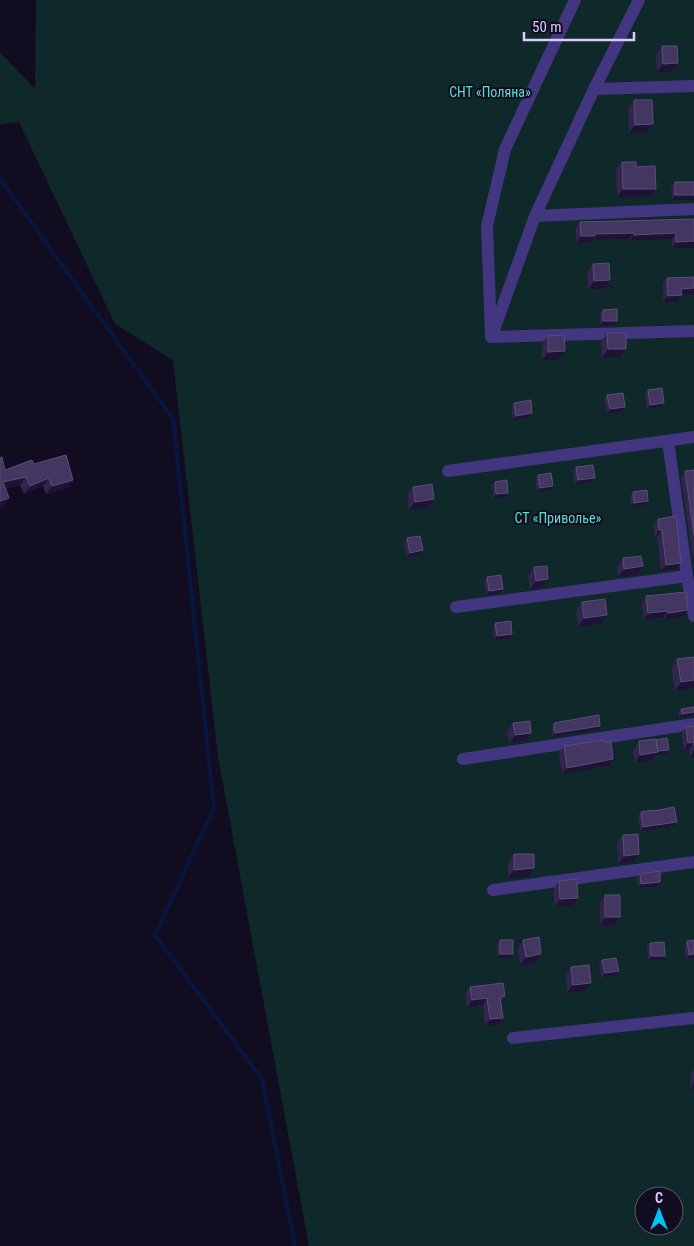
<svg xmlns="http://www.w3.org/2000/svg" width="694" height="1246" font-family="'Roboto Condensed',sans-serif">
<style>
.green{fill:#0f282a;fill-rule:evenodd}
.lines{fill:none;stroke-linecap:round;stroke-linejoin:round}
.stream{stroke:#08153d;stroke-width:4.5}
.minor{stroke:#423680;stroke-width:12}
.wall{fill:#31254e}
.shaded-wall{fill:#1d1334}
.building{fill:#433661;stroke:#5a4e7a}
.labels{text-anchor:middle;stroke-width:4;stroke-linejoin:round;paint-order:stroke}
.park-label{font-size:14px;fill:#56e0ce;stroke:#120c20}
</style>
<rect width="100%" height="100%" fill="#120c20"/>
<path class="green" d="M36,0H694V1246H309L218,757L173,360L115,324L19,122L0,125V52L35,89ZM644,1196H674V1226H644Z"/>
<g class="lines">
<path class="stream" d="M0,179L173,419L214,808L155,935L262,1079L295,1246"/>
<path class="minor" d="M575,0L505,149L487,226L491,337L694,331
M594,89L694,86
M535,216L694,209
M494,330L535,216L594,89L639,0
M448,471L694,437
M687,576L694,616
M456,607L687,576L668,441
M463,759L694,724
M493,890L694,862
M513,1038L694,1018"/>
</g>
<path class="wall" d="M662,46L678,63L672,72H657L656,55Z
M634,100L647,132L629,133L628,109Z
M622,162L636,167L656,189L650,197H617L616,170Z
M675,182L694,200H672L671,187Z
M694,219L672,248V239L629,241V239L592,240L591,242L576,243V228L580,222Z
M593,264L604,289H588L587,272Z
M694,277V295H682L677,302H663V284L667,278Z
M603,310L617,321L614,325L600,326V314Z
M607,333L620,357L602,358L601,342Z
M548,336L559,360H542V344Z
M648,390L664,403L661,407L647,409L645,394Z
M607,395L622,412L607,414L604,399Z
M514,403L532,413L529,418L513,420L511,407Z
M34,464L73,480L68,488L46,494L43,486L24,494L20,485L5,489L3,507L5,470Z
M576,467L592,482L575,485L573,471Z
M694,470V559H693L681,477L685,471Z
M538,475L550,490L537,492L535,479Z
M495,482L505,497L493,499L492,486Z
M413,487L434,499L428,508L409,510L407,495Z
M633,492L645,505L631,507L630,496Z
M658,519L681,563L677,569L661,571L657,537H655L653,526Z
M407,538L420,554L407,557L404,543Z
M623,558L637,575L618,577L617,567Z
M534,567L548,579L542,587L530,589L528,576Z
M487,577L500,593L486,595L484,581Z
M646,596L688,610L683,617L664,620L663,618L644,620L642,603Z
M582,602L607,615L601,624L578,627L576,610Z
M495,623L512,634L509,639L494,640L493,627Z
M677,659L693,688L675,691L671,667Z
M681,709L692,716L679,718L678,713Z
M513,723L531,733L525,741L509,744L507,732Z
M554,723L598,730L552,737L551,727Z
M694,726V756L690,757L689,749L684,750L681,734L686,727Z
M656,740L669,750L666,754L656,755L652,761L635,763L633,750L639,741Z
M564,746L609,766L562,774L559,753Z
M654,811L674,826L640,831L638,816L641,812Z
M623,835L639,854L633,862L618,864L617,843Z
M514,854L534,868L528,877L508,878V862Z
M640,874L660,882L657,886L638,888L637,878Z
M559,881L578,898L573,906L555,907L553,890Z
M605,895L620,917L614,925H600V903Z
M500,940L513,954L510,958H497V944Z
M523,940L536,963L520,965L518,948Z
M687,941L694,958L686,960L684,946Z
M650,943L662,960L648,961L647,947Z
M602,960L616,975L602,978L599,964Z
M571,967L585,991L567,993L566,975Z
M470,987L505,996L501,1002L503,1018L498,1025L485,1026L483,1005L467,1007L465,994Z
M694,1069V1089H690L691,1073Z"/>
<path class="shaded-wall" d="M678,63L672,72H657L663,64Z
M653,124L647,132L629,133L635,125Z
M623,189H656L650,197H617Z
M675,195H694V200H672Z
M634,233L629,239L592,240L591,242L576,243L581,236L595,234Z
M676,233L672,239L629,241L634,235Z
M694,241V248H672L676,242Z
M610,280L604,289H588L594,281Z
M694,288V295H677L681,289Z
M682,295L677,302H663L668,296Z
M603,321H617L614,325L600,326Z
M608,349H626L620,357L602,358Z
M565,351L559,360H542L548,352Z
M664,403L661,407L647,409L650,405Z
M625,407L622,412L607,414L610,409Z
M532,413L529,418L513,420L516,416Z
M26,477L20,485L0,490L3,482Z
M49,478L43,486L24,494L30,486Z
M595,478L592,482L575,485L578,480Z
M73,480L68,488L46,494L52,486Z
M553,486L550,490L537,492L540,488Z
M508,493L505,497L493,499L496,494Z
M9,498L3,507L0,508V501Z
M434,499L428,508L409,510L415,502Z
M648,501L645,505L631,507L634,503Z
M659,530H662L657,537H655Z
M423,550L420,554L407,557L410,553Z
M681,563L677,569L661,571L666,565Z
M643,566L637,575L618,577L624,569Z
M548,579L542,587L530,589L536,581Z
M503,589L500,593L486,595L489,591Z
M688,610L683,617L664,620L668,613Z
M668,611L663,618L644,620L648,613Z
M607,615L601,624L578,627L584,618Z
M512,634L509,639L494,640L497,636Z
M694,680V686L693,688L675,691L681,682Z
M694,712L692,716L679,718L682,714Z
M600,726L598,730L552,737L555,733Z
M531,733L525,741L509,744L515,735Z
M694,742L689,749L684,750L688,743Z
M669,750L666,754L656,755L652,761L635,763L640,755L658,751Z
M694,751V756L690,757Z
M613,759L609,766L562,774L567,768Z
M677,822L674,826L640,831L643,827Z
M639,854L633,862L618,864L624,856Z
M534,868L528,877L508,878L514,870Z
M660,882L657,886L638,888L641,884Z
M578,898L573,906L555,907L560,899Z
M605,917H620L614,925H600Z
M500,954H513L510,958H497Z
M541,954L536,963L520,965L526,957Z
M694,954V958L686,960L689,955Z
M651,956H665L662,960L648,961Z
M619,971L616,975L602,978L605,973Z
M591,983L585,991L567,993L573,985Z
M487,998L483,1005L467,1007L472,1000Z
M503,1018L498,1025L485,1026L490,1019Z
M694,1083V1089H690Z"/>
<path class="building" d="M662,46H677L678,63L663,64Z
M634,100H652L653,124L635,125Z
M622,162H636V167L655,166L656,189H623Z
M675,182H694V195H675Z
M694,219V241L676,242V233L634,235V233L595,234V236H581L580,222Z
M609,263L610,280L594,281L593,264Z
M694,277V288L681,289L682,295L668,296L667,278Z
M617,309V321H603V310Z
M607,333H626V349H608Z
M564,335L565,351L548,352V336Z
M662,388L664,403L650,405L648,390Z
M623,393L625,407L610,409L607,395Z
M531,400L532,413L516,416L514,403Z
M66,455L73,480L52,486L49,478L30,486L26,477L3,482L9,498L0,501V458L2,457L5,470L32,460L34,464Z
M593,465L595,478L578,480L576,467Z
M694,470V535L685,471Z
M551,473L553,486L540,488L538,475Z
M507,480L508,493L496,494L495,482Z
M432,484L434,499L415,502L413,487Z
M647,490L648,501L634,503L633,492Z
M676,516L681,563L666,565L662,530H659L658,519Z
M420,536L423,550L410,553L407,538Z
M641,556L643,566L624,569L623,558Z
M547,566L548,579L536,581L534,567Z
M501,575L503,589L489,591L487,577Z
M686,592L688,610L668,613V611L648,613L646,596Z
M605,599L607,615L584,618L582,602Z
M511,621L512,634L497,636L495,623Z
M694,657V680L681,682L677,659Z
M694,707V712L682,714L681,709Z
M599,715L600,726L555,733L554,723Z
M530,721L531,733L515,735L513,723Z
M694,726V745V742L688,743L686,727Z
M667,738L669,750L658,751L656,740Z
M656,739L658,752L640,755L639,741Z
M605,740V742H611L613,759L567,768L564,746Z
M674,807L677,822L643,827L641,812L654,810V811Z
M638,834L639,854L624,856L623,835Z
M514,854H534V868L514,870Z
M660,871V882L641,884L640,874Z
M577,879L578,898L560,899L559,881Z
M605,895H620V917H605Z
M539,937L541,954L526,957L523,940Z
M500,940H513V954H500Z
M694,940V954L689,955L687,941Z
M664,942L665,956H651L650,943Z
M616,958L619,971L605,973L602,960Z
M589,965L591,983L573,985L571,967Z
M503,983L505,996L500,997L503,1018L490,1019L487,998L472,1000L470,987Z"/>
<g class="labels">
<g class="park-label">
<text x="490" y="97">СНТ «Поляна»</text>
<text x="558" y="523">СТ «Приволье»</text>
</g>
</g>
<g transform="translate(659 1211)"><circle r="24" fill="#120c20" stroke="#615879"/>
<path d="M0-4L9 19L0 12L-9 19Z" fill="#00c1f6"/>
<text y="-8" font-size="14" font-weight="bold" text-anchor="middle" fill="#d7cbff">С</text>
</g>
<path d="M524 32v8h110v-8" fill="none" stroke="#d7cbff" stroke-width="2.5"/>
<text x="532" y="32" font-size="15" fill="#d7cbff" stroke="#120c20" stroke-width="4" paint-order="stroke">50 m</text>
</svg>
